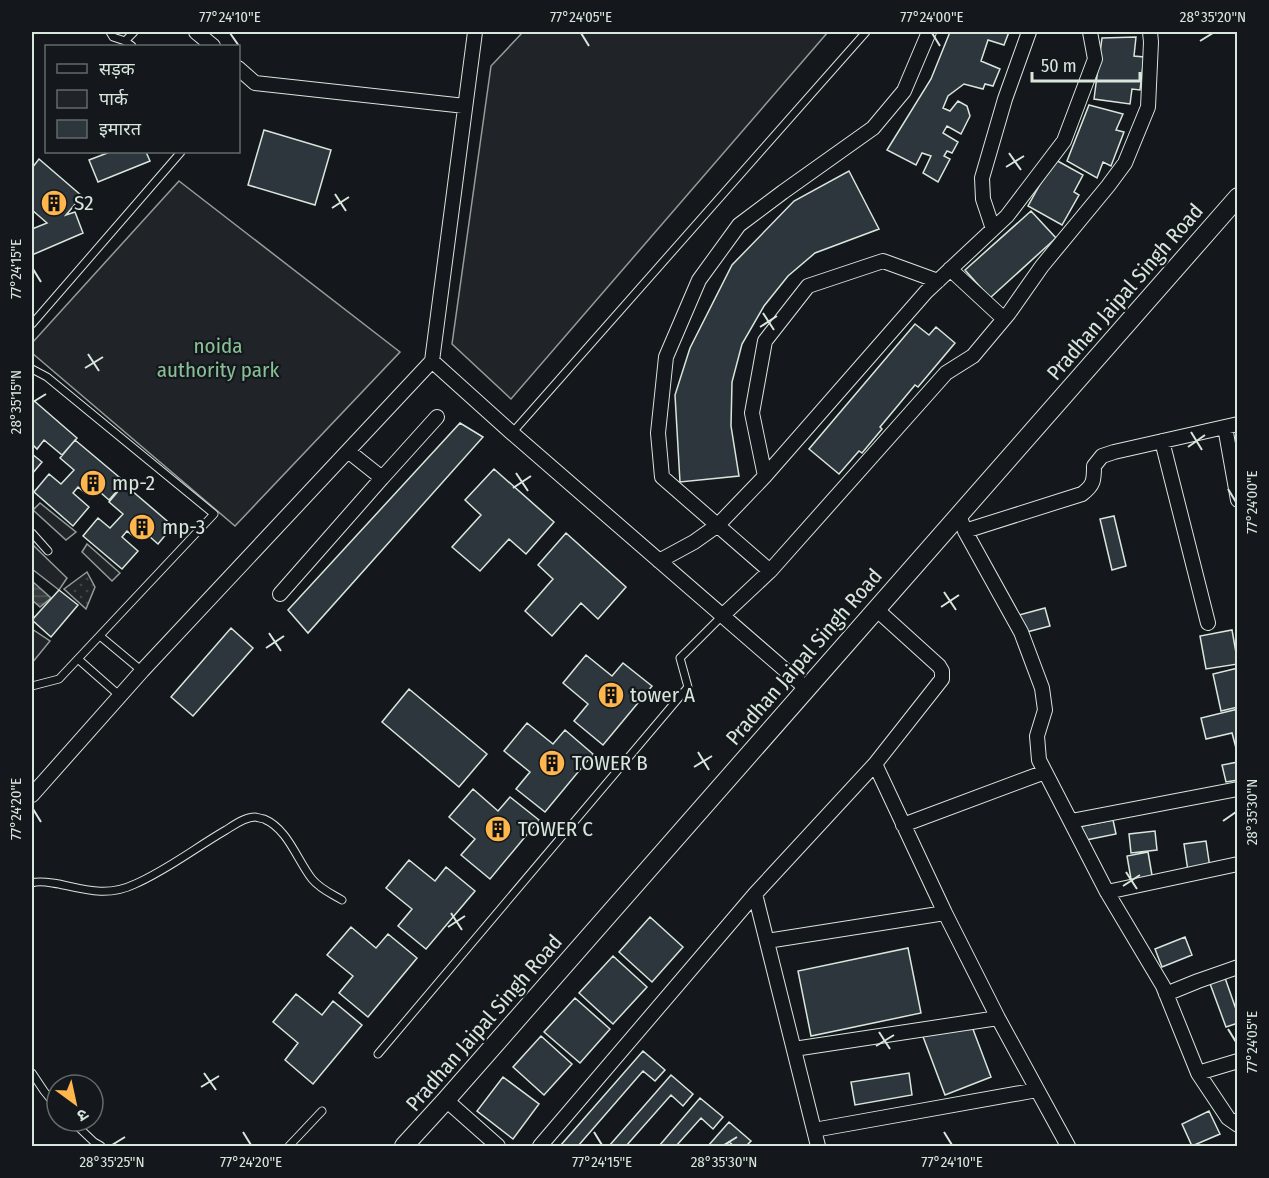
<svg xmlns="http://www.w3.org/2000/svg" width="1269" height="1178" font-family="'Fira Sans Condensed','Noto Sans Devanagari',sans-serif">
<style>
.green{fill:#202428;stroke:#939e99;stroke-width:1.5}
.garden{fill:url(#garden-dots);stroke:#939e99;stroke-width:1.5}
.water{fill:url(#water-rules);stroke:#939e99;stroke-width:1.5}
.building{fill:#2c363c;stroke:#d8e6dc;stroke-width:1.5}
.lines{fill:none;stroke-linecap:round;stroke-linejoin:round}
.lane-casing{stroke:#d8e6dc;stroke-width:9}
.street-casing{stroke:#d8e6dc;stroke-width:16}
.secondary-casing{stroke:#d8e6dc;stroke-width:20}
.lane{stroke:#14181c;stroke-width:7}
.street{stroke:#14181c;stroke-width:14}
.secondary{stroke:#14181c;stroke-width:18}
.ticks{fill:none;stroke:#d8e6dc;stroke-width:2}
.labels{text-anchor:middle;stroke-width:4.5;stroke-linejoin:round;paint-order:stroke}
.poi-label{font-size:21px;fill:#d8e6dc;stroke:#14181c;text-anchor:start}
.street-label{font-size:21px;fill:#d8e6dc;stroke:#14181c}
.park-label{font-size:21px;fill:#8ac095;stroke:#14181c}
.neatline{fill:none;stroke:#d8e6dc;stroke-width:2}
.ticks-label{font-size:15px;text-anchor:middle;fill:#d8e6dc}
</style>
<defs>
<pattern id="garden-dots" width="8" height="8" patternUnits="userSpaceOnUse" patternTransform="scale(1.5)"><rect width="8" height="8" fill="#202428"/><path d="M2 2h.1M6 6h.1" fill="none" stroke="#404447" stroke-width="1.8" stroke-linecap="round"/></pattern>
<pattern id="water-rules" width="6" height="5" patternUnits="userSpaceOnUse" patternTransform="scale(1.5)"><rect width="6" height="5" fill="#363b3e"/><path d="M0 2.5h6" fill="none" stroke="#525759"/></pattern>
</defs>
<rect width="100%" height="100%" fill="#14181c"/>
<path class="green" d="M523,32H828L511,399L452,344L491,66Z
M179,181L400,352L235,526L32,353V343Z
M40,503L76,532L66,540L33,510Z
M87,544L120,573L112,581L82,552Z
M34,546L67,578L59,590L32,569V548Z
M32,629L50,641L32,663Z"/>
<path class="garden" d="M87,572L95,587L86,609L64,589Z"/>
<path class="water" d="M32,581L51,598L40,607L32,600Z"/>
<path class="building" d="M950,32H1009L1004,45L988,40L981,61L1000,69L993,86L985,84L983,89L964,84L948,96L943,108L950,111L958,101L967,106L970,116L961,134L947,126L943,133L958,142L952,153L947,151L944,156L950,159L938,182L923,173L931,156L922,153L916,165L887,150L931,79Z
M1136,37L1134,56L1144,57L1140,90L1132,89L1130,104L1094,99L1102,38Z
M1089,105L1123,114L1116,130L1124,132L1111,166L1103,162L1097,178L1067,161Z
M264,130L331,150L315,205L248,185Z
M110,152H146L150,161L98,182L89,160Z
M39,159L82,196L66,215L75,212L83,233L32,255V229L47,223L32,210V168Z
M1054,159L1083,175L1074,192L1079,195L1062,225L1028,206Z
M849,171L879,229L815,253L788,276L764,306L742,344L732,382L731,426L739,476L680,482L675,395L690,348L732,265L794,201Z
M1031,211L1056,238L990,298L965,270Z
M915,324L929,335L936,327L955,343L918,387L915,385L880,427L882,429L862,453L859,451L839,474L809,449Z
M32,399L77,438L62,455L44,440L37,449L32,444Z
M460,423L483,437L308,633L288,610Z
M75,440L125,482L109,500L92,485L85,493L78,487L73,493L89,507L73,526L34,492L49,474L61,484L74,470L60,458Z
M32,454L42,462L32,474Z
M494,469L554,522L526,554L509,539L480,571L452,547L481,515L465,500Z
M124,484L173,526L158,544L141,529L134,537L127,531L122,537L138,551L122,569L83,536L98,518L110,528L123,514L109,502Z
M1114,516L1126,566L1112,570L1100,519Z
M566,533L626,587L598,619L581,603L552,636L525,611L553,579L538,565Z
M59,590L78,605L51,637L32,620Z
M1045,608L1050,626L1023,633L1019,615Z
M231,628L253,648L193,716L171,697Z
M1232,630L1238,664L1206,669L1200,636Z
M586,655L612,676L623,663L652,686L603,745L574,721L588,704L563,683Z
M1238,668V707L1221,711L1213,674Z
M409,689L487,754L459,787L382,722Z
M1238,709V748H1236L1232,733L1206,739L1201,718Z
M527,723L553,744L565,730L593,754L545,812L516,789L530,772L504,751Z
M1238,762V780L1226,782L1222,765Z
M473,789L498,811L510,797L539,820L490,879L461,855L475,839L449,817Z
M1113,820L1116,834L1081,841L1078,827Z
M1155,831L1157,850L1131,853L1129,834Z
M1206,841L1210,868L1188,871L1184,844Z
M1148,852L1153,881L1132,885L1127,856Z
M409,860L435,881L446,867L475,891L426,949L398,926L412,909L386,888Z
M650,917L683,947L652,982L619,952Z
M351,927L376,948L388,934L417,958L368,1017L339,993L353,976L327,955Z
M1185,937L1192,955L1162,967L1155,949Z
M908,948L921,1013L811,1036L798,971Z
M613,956L647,987L613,1024L579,993Z
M1224,975L1238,1015V1023L1226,1027L1209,981Z
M296,994L322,1015L333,1001L362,1025L313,1084L285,1060L298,1043L273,1022Z
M575,998L610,1029L580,1063L544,1032Z
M968,1016L991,1077L945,1095L922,1034Z
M541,1036L572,1064L544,1095L513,1067Z
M643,1051L665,1070L655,1081L643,1071L578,1146H560Z
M909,1073L912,1095L855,1105L851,1082Z
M671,1075L693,1094L683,1106L671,1095L626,1146H609Z
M503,1077L539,1104L513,1139L477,1111Z
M700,1098L723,1117L713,1129L701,1118L676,1146H659Z
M1209,1111L1220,1134L1192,1146L1182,1124Z
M729,1122L751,1141L746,1146H734L729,1142L725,1146H708Z"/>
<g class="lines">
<defs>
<path id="lane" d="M110,32L113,37L125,41L132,46
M125,41L134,32
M32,324L181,152
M32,369L47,377L214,514L59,679L32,686
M512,433L866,32
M32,533L48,551
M100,636L142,671
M78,659L120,696
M32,883C40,880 50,883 59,884C86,890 108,897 135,884C167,870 195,848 226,830C234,825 245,817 255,817C256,817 263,819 264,819C288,829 297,860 312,879C320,889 332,894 342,900
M378,1054L688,687L680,658L722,616
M32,1073L44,1091L57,1107
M72,1121L94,1142L101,1146
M289,1146L322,1111"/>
<path id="street" d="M196,32L213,46
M929,32L904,91L873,128L783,192L739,225L699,280L666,357L658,433L662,477L770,571L946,373L973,356L1009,313L1042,266L1108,186L1125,163L1148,107L1151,42L1150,32
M238,68L255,83L465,106
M993,229L983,199L982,178L1005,99L1029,32
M950,269L1004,319
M432,361L512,433L807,689
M1225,427L1238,500
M1162,441L1208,623
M765,476L752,413L765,341L808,286L883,261L938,281
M382,478L437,417
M959,515L965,531L1021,632L1042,688L1045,710L1037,736L1039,760L1107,892L1163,986L1198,1073L1228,1118L1238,1125
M965,531L1082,494C1094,485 1094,480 1094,466L1102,456L1114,452L1238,424
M659,561L694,542L718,525L765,476L926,292L1007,216L1064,141L1095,59L1090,32
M280,594L382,478L348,451
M722,616L770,571
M875,764L945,913L998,1018L1068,1146
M32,795L142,671L432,361L475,32
M1071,821L1238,789
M903,825L1045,772
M1107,892L1238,864
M755,894L818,1146
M767,941L945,913
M1166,994L1198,981L1238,967
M794,1049L998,1018
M1198,1073L1238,1061
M446,1100L498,1146
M814,1130L1037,1090
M540,1146L755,894L875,764L942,679V671L939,666L876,609"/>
<path id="secondary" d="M404,1146L446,1100L1238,197"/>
</defs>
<use href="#lane" class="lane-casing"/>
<use href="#street" class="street-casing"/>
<use href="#secondary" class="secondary-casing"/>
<use href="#lane" class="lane"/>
<use href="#street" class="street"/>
<use href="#secondary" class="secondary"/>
</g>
<path class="ticks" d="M230,33L239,46M581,33L589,46M932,33L940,46M1200,41L1213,33M1009,153L1021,170M1006,167L1024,156M335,194L346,211M332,208L349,197M33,269L41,282M763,313L774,330M760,327L777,316M88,354L99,371M85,368L103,357M33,402L46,394M1191,432L1202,450M1188,447L1205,435M516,473L528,491M513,488L531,476M1228,489L1236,502M944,592L956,610M941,607L959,595M269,633L281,651M266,648L284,636M698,752L709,770M694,767L712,756M33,809L41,822M1223,821L1236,812M1126,872L1137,889M1123,886L1140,875M451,913L462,930M448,927L465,916M1228,1029L1236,1042M879,1032L890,1049M876,1046L894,1035M204,1073L216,1090M201,1087L219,1076M243,1132L251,1145M594,1132L602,1145M944,1132L952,1145M112,1145L125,1137M724,1145L737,1137"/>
<defs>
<symbol id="building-disc" viewBox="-11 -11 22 22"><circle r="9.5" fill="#ffb74d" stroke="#14181c"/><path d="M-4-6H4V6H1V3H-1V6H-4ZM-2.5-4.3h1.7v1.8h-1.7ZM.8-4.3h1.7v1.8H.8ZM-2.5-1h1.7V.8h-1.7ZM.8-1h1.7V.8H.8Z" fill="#111"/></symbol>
</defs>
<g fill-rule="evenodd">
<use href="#building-disc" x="39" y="188" width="30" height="30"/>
<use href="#building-disc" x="78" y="468" width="30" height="30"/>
<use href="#building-disc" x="127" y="512" width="30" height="30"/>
<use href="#building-disc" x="596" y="680" width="30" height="30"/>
<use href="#building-disc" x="537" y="748" width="30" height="30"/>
<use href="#building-disc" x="483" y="814" width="30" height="30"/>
</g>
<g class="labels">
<g class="poi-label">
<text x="74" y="210">S2</text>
<text x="112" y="490">mp-2</text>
<text x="162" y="534">mp-3</text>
<text x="630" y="702">tower A</text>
<text x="572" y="770">TOWER B</text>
<text x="518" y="836">TOWER C</text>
</g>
<g class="street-label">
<text transform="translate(1125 292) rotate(-49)" y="7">Pradhan Jaipal Singh Road</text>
<text transform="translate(804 657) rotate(-49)" y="7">Pradhan Jaipal Singh Road</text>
<text transform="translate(484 1023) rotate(-49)" y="7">Pradhan Jaipal Singh Road</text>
</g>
<g class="park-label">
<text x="218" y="353">noida<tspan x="218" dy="24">authority park</tspan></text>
</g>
</g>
<rect width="1269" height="1178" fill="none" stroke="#14181c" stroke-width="66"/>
<rect x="45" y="45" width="195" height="108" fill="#14181c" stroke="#626a69" stroke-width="1.5"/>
<rect x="57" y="64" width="30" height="9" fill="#14181c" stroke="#626a69" stroke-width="1.5"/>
<text x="99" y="75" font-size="18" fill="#d8e6dc">सड़क</text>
<rect x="57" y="90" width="30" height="18" fill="#202428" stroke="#626a69" stroke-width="1.5"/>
<text x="99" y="105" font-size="18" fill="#d8e6dc">पार्क</text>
<rect x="57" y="120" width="30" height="18" fill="#2c363c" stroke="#626a69" stroke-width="1.5"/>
<text x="99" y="135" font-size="18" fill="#d8e6dc">इमारत</text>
<g transform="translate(75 1103) rotate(147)"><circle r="28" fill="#14181c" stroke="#626a69" stroke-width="1.5"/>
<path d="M0-4.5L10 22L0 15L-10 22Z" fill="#ffb74d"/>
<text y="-9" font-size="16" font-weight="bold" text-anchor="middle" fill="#d8e6dc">उ</text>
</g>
<path d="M1032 72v9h108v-9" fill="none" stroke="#d8e6dc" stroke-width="3"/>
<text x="1041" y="72" font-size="18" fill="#d8e6dc" stroke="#14181c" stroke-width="4.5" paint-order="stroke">50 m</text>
<rect x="33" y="33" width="1203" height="1112" class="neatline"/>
<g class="ticks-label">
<text x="230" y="22">77°24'10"E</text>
<text x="581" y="22">77°24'05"E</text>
<text x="932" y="22">77°24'00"E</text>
<text x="1213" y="22">28°35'20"N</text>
<text transform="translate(16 269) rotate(-90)" y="5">77°24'15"E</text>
<text transform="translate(16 402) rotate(-90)" y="5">28°35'15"N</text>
<text transform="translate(1252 502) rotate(-90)" y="5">77°24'00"E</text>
<text transform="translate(16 809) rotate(-90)" y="5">77°24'20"E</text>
<text transform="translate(1252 812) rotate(-90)" y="5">28°35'30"N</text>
<text transform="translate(1252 1042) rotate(-90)" y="5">77°24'05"E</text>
<text x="112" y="1167">28°35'25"N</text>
<text x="251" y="1167">77°24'20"E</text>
<text x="602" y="1167">77°24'15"E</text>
<text x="724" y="1167">28°35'30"N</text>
<text x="952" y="1167">77°24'10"E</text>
</g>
</svg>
